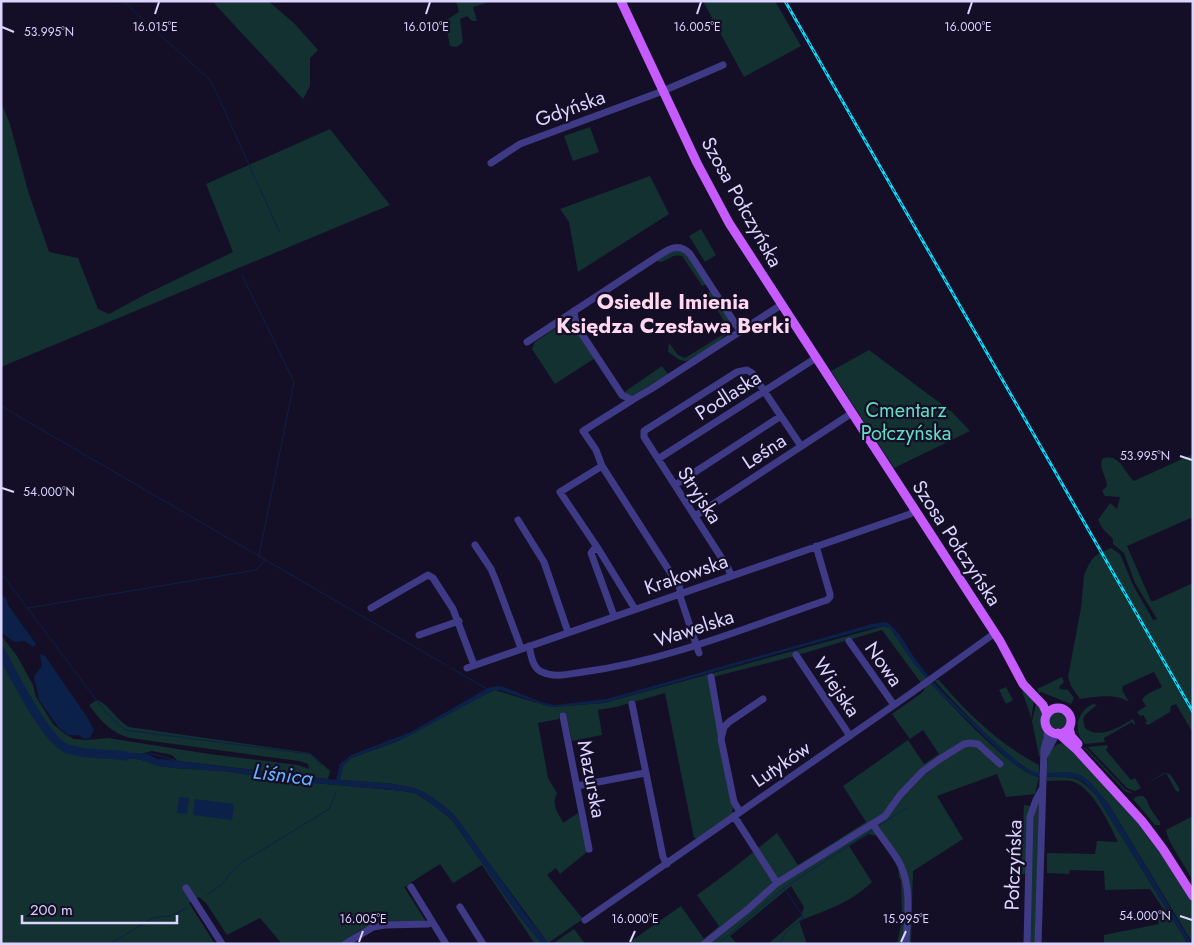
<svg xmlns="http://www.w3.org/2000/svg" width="1194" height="945" font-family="Jost,sans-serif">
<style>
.green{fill:#123130}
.water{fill:#0c2149}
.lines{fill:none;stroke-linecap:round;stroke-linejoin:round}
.stream{stroke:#0c2149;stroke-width:1}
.river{stroke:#0c2149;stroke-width:9}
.minor{stroke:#3f3a86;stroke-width:7}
.major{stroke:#c65cff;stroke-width:9}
.rail-casing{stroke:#01dfff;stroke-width:3}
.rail{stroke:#140f27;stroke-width:1;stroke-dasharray:4;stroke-linecap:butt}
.ticks{fill:none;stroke:#dbd5ff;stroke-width:2}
.labels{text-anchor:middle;stroke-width:4.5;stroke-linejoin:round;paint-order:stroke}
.street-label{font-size:20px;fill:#dbd5ff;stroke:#140f27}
.park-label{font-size:20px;fill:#60e0c3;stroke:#140f27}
.neighbourhood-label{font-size:21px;font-weight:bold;fill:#ffd7ef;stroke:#140f27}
.water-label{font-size:21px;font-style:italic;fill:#63b3ff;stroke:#140f27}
.ticks-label{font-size:12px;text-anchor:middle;fill:#dbd5ff;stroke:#140f27;stroke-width:4.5;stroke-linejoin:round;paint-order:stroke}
</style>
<rect width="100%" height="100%" fill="#140f27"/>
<path class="green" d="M212,1H268L294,23L318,50L310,58V86L303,99Z
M453,1H492L473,7L477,21H472L467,16L460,19L463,42L457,47L450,46L445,21L459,12L457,4Z
M703,1H775L801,46L744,77Z
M1,102L10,124L28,191L49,252L78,258L98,309L109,314L144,295L233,252L206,184L330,129L390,205L1,367Z
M590,127L599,152L573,161L564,136Z
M650,176L669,214L578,272L569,222L560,209Z
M701,229L716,255L705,262L689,236Z
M677,250L686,253L706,283L705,285L702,286L701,284L682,256C670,253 667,263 658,262V260L669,252Z
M709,291L711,292L728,318L731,328C727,337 696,361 685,361C678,361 674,355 668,352L669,343L678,355L685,358L722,335L725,331V323L708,294Z
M568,320L595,358L555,384L532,349L535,342Z
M869,350L952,412L970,431L894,468L831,371Z
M662,366L668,374L632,396L623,393Z
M1193,454V517L1127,546L1151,601H1154L1193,583V709L1102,552L1111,548L1120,554L1133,585L1153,620L1157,619L1135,583L1124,553L1113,544V539L1103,529L1098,520L1110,503L1117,509L1120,497L1105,496L1102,491L1107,486C1106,475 1099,469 1102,459C1120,452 1124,473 1134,481Z
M1100,553L1193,715V733L1176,704L1171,706L1170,712L1148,725L1145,723L1147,721L1143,715L1140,716L1137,712L1146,706L1142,700C1147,692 1155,691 1162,687L1154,672L1123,686L1122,690L1129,702C1115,693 1096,697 1080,699L1071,686L1068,677L1081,608L1084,575L1089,564L1094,557Z
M884,626L890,628L927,678L921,683L882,630L791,657L713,677L733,807L732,815L699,838H694L665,693L616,707L598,710L602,735L572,741L566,714H559V719L538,723L548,778L557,793C551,806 558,812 563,823L578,813L588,851L560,874L556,868L547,875L583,919L548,943L452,813C441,804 429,793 415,789C395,782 362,782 340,780L343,766L351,758L398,741L480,696L495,690L551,707L604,703Z
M1,635L17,656L33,685L36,697L53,724L65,734L74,739L86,740L108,738L209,754L298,765L309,769L308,764L299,761L130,738C111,733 101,721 89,705L97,700C110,705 116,720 129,727L310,753L330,771L328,779L178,761L172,755L152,751L140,754L120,753L113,756L142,760L159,766L174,768L224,771L292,781L404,791L417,794L436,807L452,820L520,917L542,944H535L482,865L453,883L440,864L407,885L421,907V910L406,886L404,887L427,923H377L360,930L340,944H282L260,918L227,935L206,903L199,897L189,903L215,944H1Z
M1062,677L1064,682L1059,687L1060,689L1068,690L1074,698L1071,704L1041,692L1039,693L1037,689Z
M933,679L939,680C967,713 1000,745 1039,765V774C1019,772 949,697 933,679Z
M930,682C949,703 1014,774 1039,777L1035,794L1006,797L997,774L937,796L963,839L913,871L911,943L897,944L902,919L901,880L899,878L898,866L877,836L869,834L849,846L872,882C850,903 827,910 799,921L807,944H768L801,916L804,907L791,886L730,936L737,944H627L681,906L704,939L719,926L697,895L731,870L777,833L798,865L866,822L843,786L908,740L924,764L939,754L923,730L910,739L892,714L923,692L927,683Z
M1006,687L1013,700L1006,704L999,690Z
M1021,688L1034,701L1031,719L1030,714Z
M1037,701C1047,722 1044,734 1041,756H1039L1032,721Z
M1093,704L1097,705L1086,714L1083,719L1085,728C1099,740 1119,727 1133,719L1135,723L1134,725L1132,722L1104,738L1105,742L1085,744C1072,731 1077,711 1093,704Z
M1049 720a9 9 0 1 1 18 0a9 9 0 1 1-18 0Z
M1062,743L1065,744L1143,824L1190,896L1193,902V944L1108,803L1081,776L1069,773L1047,774C1047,761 1046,747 1062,743Z
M1107,745L1108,747L1106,750L1131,780L1135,778L1141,788L1135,791L1127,788L1088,747Z
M1084,748H1086L1125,789L1133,793L1126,792Z
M1164,773L1170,774L1179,788V792L1176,791L1166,773L1146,784Z
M1047,777C1074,777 1077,775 1096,795L1188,944H1104V935L1159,924L1156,912L1164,910L1150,889L1105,890L1104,871L1070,870L1069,874L1047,873V853L1095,854L1097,841L1118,842C1110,825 1092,786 1071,781C1064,780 1055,781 1047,781Z
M1139,796H1143L1147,800C1149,809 1155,814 1160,822V825H1155L1134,800V798Z
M1039,800L1035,944H1029L1032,818Z
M1024,805L1030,806L1026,873L1021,875Z
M1193,816V882C1186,865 1169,846 1166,830Z
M574,929L585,944H552Z"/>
<path class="water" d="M1,595L6,598L8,605L36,644L33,647L25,641L14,642L3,634L1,629Z
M886,622C896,626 908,648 914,657C941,696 988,735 1022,766C1044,781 1061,766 1080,775C1091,780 1100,794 1108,803L1192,944H1188L1096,795L1085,783L1076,778L1033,776L1011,762L941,695L914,664L890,628L886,626L867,629L783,652L604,703L551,707L500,690H494L407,737L351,758L343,766L340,780C362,782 398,782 417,789C432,795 447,808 458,819L526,915L549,944H542L520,917L452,820L436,807L417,794L404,791L292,781L224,771L174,768L159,766L142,760L111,755C123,752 149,751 158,760L161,759L336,780L340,764L351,755L411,732L488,688L498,686L504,687L541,702L554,705L607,699L872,624Z
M40,654L45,656L87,717L94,730L90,738L84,739L79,735H68L59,728L39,700L34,676L42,666Z
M179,797L189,798L187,814L177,813Z
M195,799L234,804L232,820L193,815Z"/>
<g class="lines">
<path class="stream" d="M123,1L211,81L280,233
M242,275L294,382L259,556
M1,406L446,665
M1,573L106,713L125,730L310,754L322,765
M28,608L256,570L265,560
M451,668L487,689
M140,754L148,753L178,761
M878,826L907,808
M207,895L221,885L235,868L241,863L329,809L336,792
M110,944L153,918L170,916L187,908
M718,944L784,888L873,830
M780,944C784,932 792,927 802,920L803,916L784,888"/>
<path class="river" d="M1,652C13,673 47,743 68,749C84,755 108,753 126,756"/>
<path class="minor" d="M491,163L520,144L663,91L723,65
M574,311L576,325L622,395L632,400L651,389L781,305
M527,342L652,260C665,252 677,240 690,254L740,331
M634,399L583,431L596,450L602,466L679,586L681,593
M658,459L816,358
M675,485L781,416
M695,516L852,413
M518,520L544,562L568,632
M475,545L491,569L496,581L521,648
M599,550L560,492L602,466
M731,575L728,568L644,437V431L737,372L747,370L752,373L801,446
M679,593L699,653
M371,608L428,575L433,578L453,609L474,665
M614,616L591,553L594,549L599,550L635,609
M419,635L459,621
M849,641L894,705
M529,646C531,654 532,668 542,672C555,678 569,674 583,672C667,661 747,627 827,600L830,597V594L816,546
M796,655L850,736
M467,668L910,514L915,510
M711,677L721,734
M632,704L663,857L667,864
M563,716L589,849
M1045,755L1057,733
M577,786L645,773
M740,812L734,802L721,739L724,727L729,722L763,699
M734,816L777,883
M873,824C881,838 894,851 901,866C912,890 907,919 906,944
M411,887L446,944
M186,888L222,944
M460,907L483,944
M585,920L910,694L995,633
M345,944L373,927L385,925L428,924L432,922
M704,944L747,910L777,883L885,816L900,795L923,771L940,759L964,744L970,743L978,744L1000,764
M1027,944L1030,817L1036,800L1042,789
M1038,944L1044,749L1047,738V727"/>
<path class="major" d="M621,1L697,163L729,223L1000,641L1023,684L1043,705L1047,714
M1045 721a13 13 0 1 1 26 0a13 13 0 1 1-26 0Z
M1069,728L1071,736L1078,744
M1058,733L1077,750L1142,821L1163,849L1193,896"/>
<defs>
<path id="rail" d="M785,1L1193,712"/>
</defs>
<use href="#rail" class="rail-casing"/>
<use href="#rail" class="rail"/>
</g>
<path class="ticks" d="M155,14L159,2M426,14L430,2M697,14L701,2M968,14L972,2M2,27L14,32M1180,456L1192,460M2,488L14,492M1180,916L1192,920M359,942L363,931M630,942L635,931M901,942L906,931"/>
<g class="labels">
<g class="street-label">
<text transform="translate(570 108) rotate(-20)" y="7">Gdyńska</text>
<text transform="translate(742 202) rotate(61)" y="7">Szosa Połczyńska</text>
<text transform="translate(728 395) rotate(-33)" y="7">Podlaska</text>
<text transform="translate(764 451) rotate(-33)" y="7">Leśna</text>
<text transform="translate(700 495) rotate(57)" y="7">Stryjska</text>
<text transform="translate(957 543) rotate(57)" y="7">Szosa Połczyńska</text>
<text transform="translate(686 574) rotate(-19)" y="7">Krakowska</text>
<text transform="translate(694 628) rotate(-18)" y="7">Wawelska</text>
<text transform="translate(884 664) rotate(55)" y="7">Nowa</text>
<text transform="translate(837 687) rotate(56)" y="7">Wiejska</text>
<text transform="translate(781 764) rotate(-34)" y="7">Lutyków</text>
<text transform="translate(592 779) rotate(79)" y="7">Mazurska</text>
<text transform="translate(1013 865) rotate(-88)" y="7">Połczyńska</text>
</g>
<g class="park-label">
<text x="906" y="417">Cmentarz<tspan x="906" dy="23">Połczyńska</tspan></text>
</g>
<g class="neighbourhood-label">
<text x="673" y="309">Osiedle Imienia<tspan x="673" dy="24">Księdza Czesława Berki</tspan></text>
</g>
<g class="water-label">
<text transform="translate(283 775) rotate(7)" y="7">Liśnica</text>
</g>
</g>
<g class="ticks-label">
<text x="155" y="31">16.015°E</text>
<text x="426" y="31">16.010°E</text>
<text x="697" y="31">16.005°E</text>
<text x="968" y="31">16.000°E</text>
<text x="49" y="36">53.995°N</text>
<text x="1145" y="460">53.995°N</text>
<text x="49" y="496">54.000°N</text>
<text x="1145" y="920">54.000°N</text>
<text x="363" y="923">16.005°E</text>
<text x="635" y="923">16.000°E</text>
<text x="906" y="923">15.995°E</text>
</g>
<rect width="1194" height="945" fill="none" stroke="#dbd5ff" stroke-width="5"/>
<path d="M22 915v8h155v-8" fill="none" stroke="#dbd5ff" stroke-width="2.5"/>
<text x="30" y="915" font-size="15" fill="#dbd5ff" stroke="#140f27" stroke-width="4" paint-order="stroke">200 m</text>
</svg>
